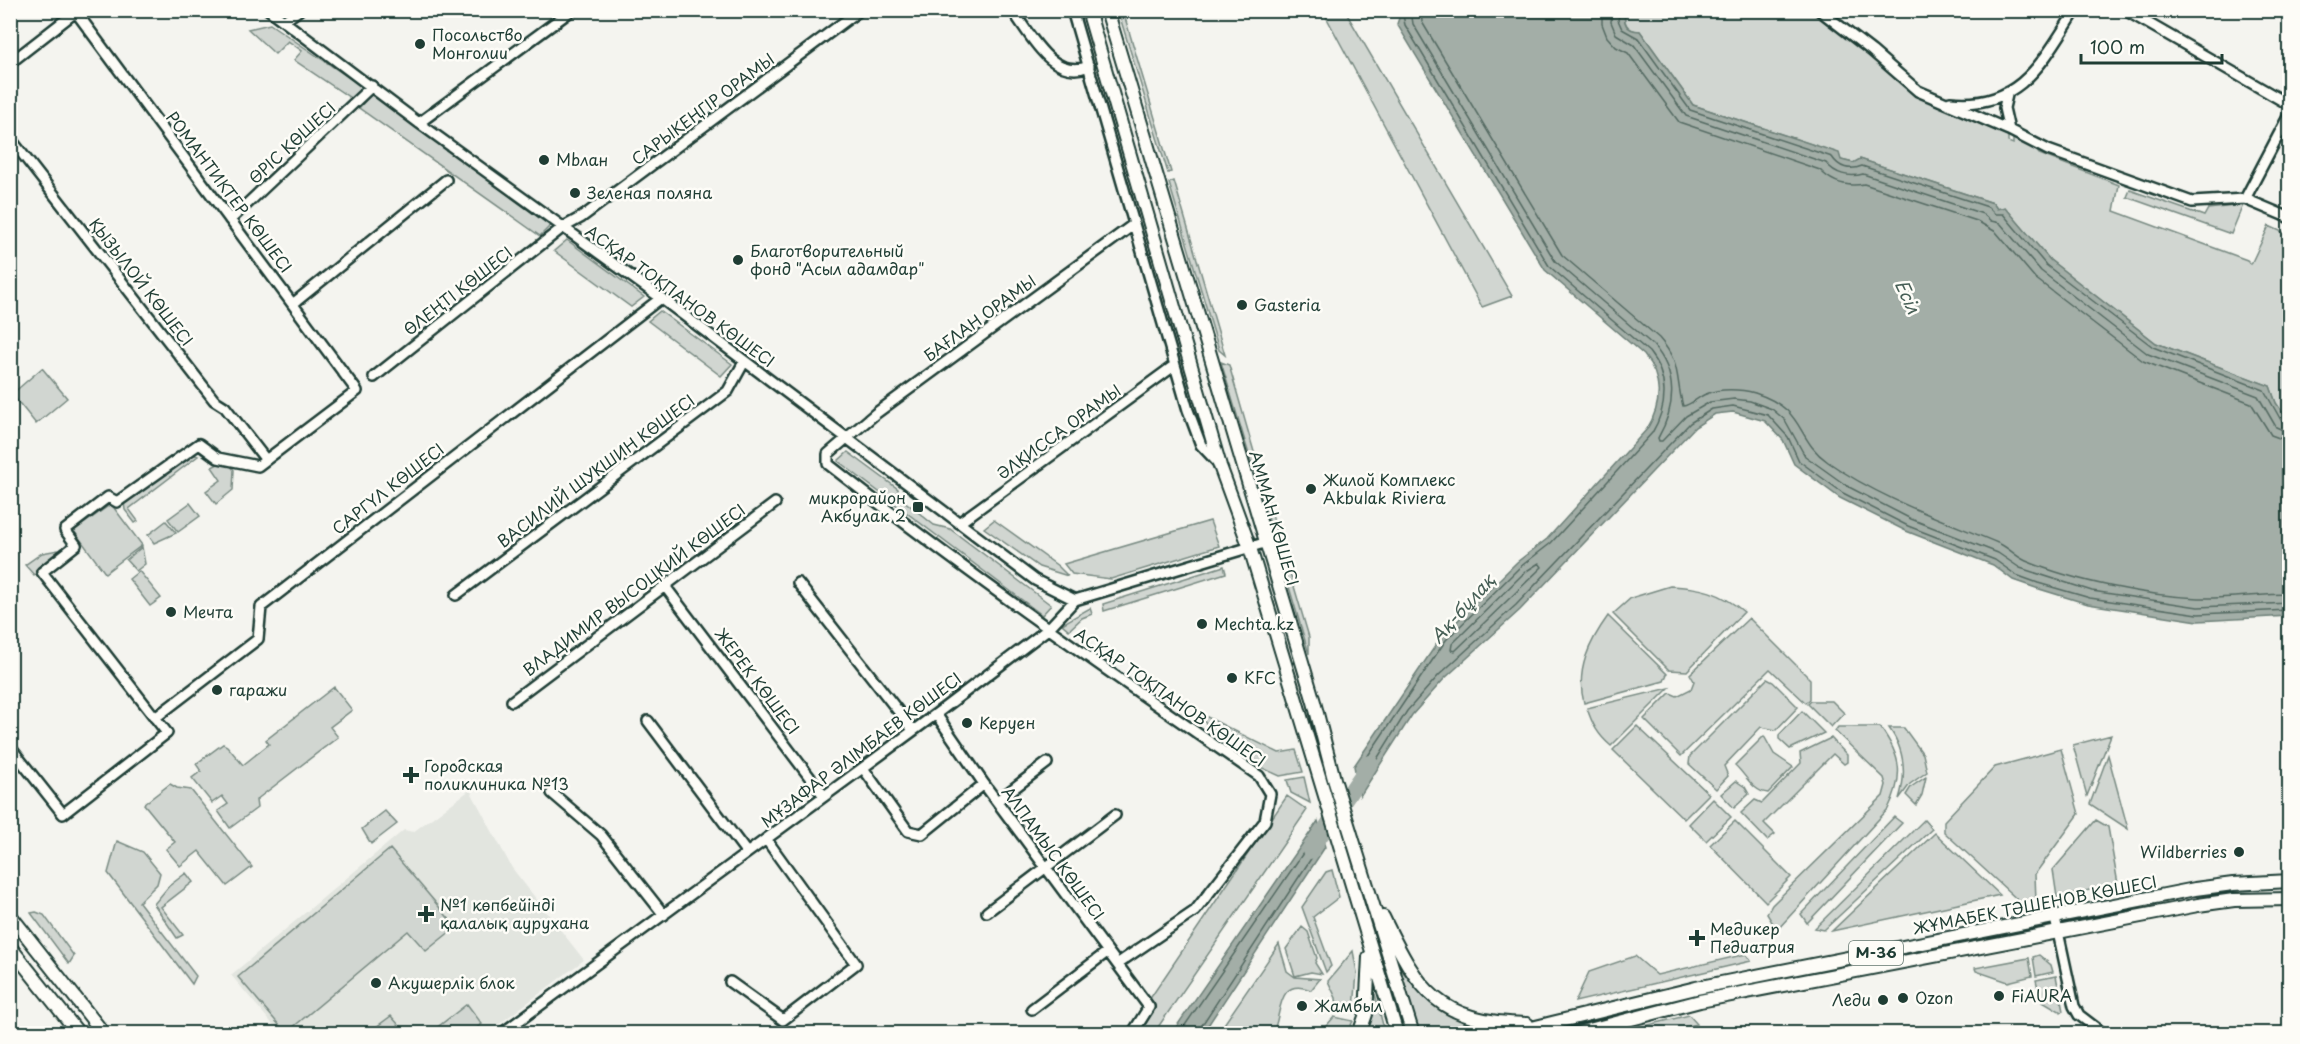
<svg xmlns="http://www.w3.org/2000/svg" width="2300" height="1044" font-family="'Playpen Sans',sans-serif">
<style>
.built{fill:#e2e5df}
.green{fill:#d1d6d1;stroke:#788a82;stroke-width:1.5}
.water{fill:#a3aea7;stroke:#6e8179;stroke-width:1.5}
.lines{fill:none;stroke-linecap:round;stroke-linejoin:round}
.shore{stroke:#546a62;stroke-width:1.5}
.river{stroke:#a3aea7;stroke-width:16}
.minor-casing{stroke:#1f3d34;stroke-width:14}
.major-casing{stroke:#1f3d34;stroke-width:16}
.minor{stroke:#fdfcf7;stroke-width:9}
.major{stroke:#fdfcf7;stroke-width:12}
.poi-dot{fill:#1f3d34;stroke:#fdfcf7;stroke-width:2}
.labels{text-anchor:middle;stroke-width:5;stroke-linejoin:round;paint-order:stroke}
.shield{fill:#fdfcf7;stroke:#62766e;stroke-width:1.5}
.shield-label{font-size:15px;font-weight:bold;fill:#1f3d34}
.poi-label{font-size:16px;fill:#1f3d34;stroke:#fdfcf7;text-anchor:start}
.street-label{font-size:16px;fill:#1f3d34;stroke:#fdfcf7}
.water-label{font-size:18px;font-style:italic;fill:#475f56;stroke:#fdfcf7}
</style>
<rect width="100%" height="100%" fill="#f4f4ef"/>
<filter id="ink" filterUnits="userSpaceOnUse"><feTurbulence type="fractalNoise" baseFrequency=".0167" numOctaves="2"/><feDisplacementMap in="SourceGraphic" scale="12" xChannelSelector="R" yChannelSelector="G"/><feConvolveMatrix kernelMatrix="1 2 1 2 8 2 1 2 1" color-interpolation-filters="sRGB"/></filter>
<g filter="url(#ink)">
<path class="built" d="M470,790L512,868L584,960L486,1034L280,1033L231,975L404,830L413,832Z"/>
<path class="green" d="M1626,10L1813,11L1863,48L1914,93L2008,136V142L2013,144V138L2035,148L2039,154L2119,185L2114,211L2247,260L2251,264L2269,226L2289,235V422L2276,403L2270,386L2156,343L2050,260L2005,207L1997,209L1993,203L1860,159L1854,163L1841,160L1838,153L1693,105L1640,31C1627,31 1622,22 1626,10Z
M1118,11H1123L1171,172L1168,173Z
M1323,11H1345L1512,296L1482,307Z
M270,24L364,88L352,99L294,60L302,51L288,41L275,54L248,29Z
M372,93L550,226L540,236L359,108Z
M1174,181L1225,355L1219,350L1169,183Z
M2130,190L2204,216L2208,209L2243,205L2231,234L2127,197Z
M567,240L644,297L631,307L554,251Z
M660,311L732,364L721,376L648,321Z
M1221,362L1229,365L1284,556L1280,557Z
M42,368L67,398L36,424L12,394Z
M187,452L198,456L129,509L138,521L135,523L125,510L124,502Z
M848,452L898,489V496L934,525L950,529L1051,605L1042,615L838,461Z
M226,460L234,470L233,490L216,504L206,491L221,480L212,467Z
M190,503L200,516L178,532L168,519Z
M111,504L142,545L105,573L74,531Z
M994,520L1058,566L1068,576L1039,567L984,528Z
M166,521L176,533L154,543L148,535Z
M1210,521L1219,546L1111,579L1072,574L1064,564Z
M142,547L145,564L136,571L126,560Z
M58,550L60,553L34,575L25,565L42,553Z
M1224,566L1226,573L1104,611L1103,604Z
M1288,566L1309,637V654L1283,567Z
M139,571L161,598L150,606L129,579Z
M1670,586C1700,587 1721,592 1744,612L1687,671L1669,670L1613,614L1631,598Z
M1090,608L1092,614L1082,618L1069,630L1062,624Z
M1608,616L1667,674L1664,681L1584,703C1575,670 1590,641 1608,616Z
M1749,618L1810,679V699L1806,703L1770,669L1681,756L1644,719L1670,693L1677,696L1691,689L1694,681L1690,674Z
M1767,679L1773,682L1798,707L1776,730L1761,727L1724,766L1728,776L1716,789L1689,764L1690,756Z
M334,687L352,710L330,727L338,737L256,800L257,808L230,828L218,811L228,804L222,796L212,803L192,778L201,771L196,764L223,744L227,746L243,765L269,744L266,740Z
M1669,688L1611,746C1598,735 1592,724 1587,708Z
M1811,701H1832L1844,713L1831,727L1808,704Z
M1802,711L1824,733L1790,749L1779,739V735Z
M1207,717L1279,753L1296,750L1303,772L1280,776L1234,755L1229,743L1201,719Z
M1637,726L1709,794L1684,819L1613,750Z
M1838,727H1880C1902,757 1904,776 1888,809L1777,930L1767,914L1772,905L1883,796L1886,785L1884,778L1835,731Z
M1889,728H1904L1923,754L1927,772L1910,784L1899,799C1907,773 1905,750 1889,728Z
M2111,735L2087,796L2073,745Z
M1764,736L1774,754L1793,767L1768,793C1753,792 1746,775 1735,765Z
M1831,738L1847,755V762L1844,764L1833,754L1764,823L1775,834L1767,840L1741,813L1755,800L1762,803L1801,763L1800,753Z
M2061,749L2079,814L2035,874L2036,902L2022,904L1944,832V821L1995,767Z
M2108,755L2128,829L2090,804Z
M1304,777L1310,803L1291,793L1287,780Z
M1926,777L1922,795L1916,805L1906,795L1911,787Z
M1736,781L1745,787L1749,794L1734,808L1721,794Z
M170,784L177,788L191,790L252,867L227,886L199,851L180,866L166,849L175,842L144,804Z
M1287,796L1307,810L1154,1033L1137,1034L1153,1006L1149,1000Z
M1713,799L1731,817L1706,841L1689,824Z
M385,811L397,824L371,844L362,829Z
M1894,817L1902,823L1807,923L1801,914Z
M1924,820L1932,829L1824,930L1815,928Z
M2096,820L2108,827L2118,884L2057,897L2053,870Z
M1735,821L1791,877L1766,902L1710,845Z
M1935,833L2000,895L1832,931Z
M117,841L143,852L160,873L157,884L139,902L196,976L192,984L108,873Z
M390,849L456,927L426,951L408,931L286,1033L238,977Z
M1332,870L1339,897L1313,917L1331,966L1326,972L1302,907L1326,872Z
M186,873L193,882L161,907L183,935L177,938L154,904L169,886Z
M36,912L44,915L74,956L69,964L31,913Z
M1302,927L1308,932L1317,958L1315,963L1322,974L1311,972L1295,976L1286,949Z
M1279,944L1287,971L1295,977L1320,979L1311,990C1274,976 1283,1019 1272,1033H1218Z
M1353,951L1357,972L1354,1009L1337,1007L1336,998L1328,981Z
M1746,954L1751,961L1575,1002L1589,972L1635,956L1657,975Z
M2039,955L2051,965L2053,972L2036,976L2033,957Z
M2029,958L2032,976L2008,982L1976,971L1975,968Z
M1400,968C1429,1006 1451,1024 1501,1029L1483,1034L1419,1033Z
M2056,976L2063,1011L2061,1012L2041,1000L2036,980Z
M1375,994L1385,1033H1370L1368,1028Z
M467,1004L482,1024L470,1033H430Z
M1689,1015L1697,1024L1664,1033H1616Z
M391,1016L406,1033H368Z
M1334,1017L1353,1021L1347,1033H1320Z"/>
<path class="water" d="M1396,11H1626C1622,22 1626,31 1640,31L1693,105L1839,153L1841,160L1853,163L1860,159L1993,203L1997,209L2005,207L2050,260L2156,343L2270,386L2276,403L2289,422V616L2198,621L2088,604L2036,588L2013,580L1993,565L1906,531L1840,498L1794,464L1783,440L1765,421L1733,412L1715,414L1695,427L1520,610L1444,679L1412,715L1360,796L1354,766L1442,636L1517,562L1547,539L1647,429C1662,404 1663,378 1644,355L1545,270L1397,24L1399,18Z
M1318,821L1325,847L1203,1033H1172Z"/>
<g class="lines">
<path class="shore" d="M1402,10L1405,25L1549,266L1649,352C1669,377 1668,406 1652,433L1551,543L1520,567L1446,640L1361,766L1363,775H1367L1407,711L1439,675L1516,605L1690,423L1712,409L1733,406L1768,415L1788,437L1799,461L1843,493L1908,526L1995,560L2016,575L2038,583L2090,598L2198,614L2290,610
M1411,10L1413,24L1555,261L1653,345C1678,373 1676,407 1658,438L1659,441H1662L1686,416L1710,402L1734,399L1750,401L1772,409L1785,420L1805,456L1847,486L1911,519L1998,553L2020,568L2092,591L2198,607L2290,603
M1421,10L1422,22L1562,255L1659,338C1682,364 1675,377 1683,406C1691,405 1698,397 1706,394C1720,388 1741,389 1755,393C1807,410 1794,438 1828,462C1881,499 1941,519 2000,544C2009,548 2016,557 2026,561C2074,581 2147,596 2199,598C2229,599 2259,594 2290,594
M1602,10V24L1607,37L1616,47L1628,53L1679,122L1820,170C1832,183 1847,187 1864,184L1977,221L1996,232L2035,278L2143,361L2251,403L2271,435L2290,442
M1612,10L1611,22L1616,34L1634,45L1686,116L1826,163C1835,174 1849,178 1863,174L1983,214L1991,221L2000,223L2041,271L2148,354L2258,396L2276,427L2290,433
M1620,10L1618,20L1622,29L1638,38L1690,110L1832,157C1839,168 1850,171 1862,166L1988,207L1995,214H2003L2046,265L2153,347L2264,390L2282,422L2290,425
M1539,563L1542,567L1455,651L1451,650L1452,644L1525,572Z
M1179,1034L1312,840L1316,839L1318,848L1200,1028L1199,1034"/>
<path class="river" d="M1310,851L1370,763"/>
<defs>
<path id="minor" d="M269,10L419,123L661,298L1035,580L1075,600
M1012,10C1031,35 1052,81 1089,66
M1072,10L1188,410L1201,445L1218,463
M1819,10L1872,51L1918,91L2009,130L2048,150L2192,202L2245,199L2290,218
M2125,10L2290,105
M284,21L299,10
M10,63L78,10
M2007,95L2004,108L2009,130
M1950,102C2020,110 2043,61 2076,10
M419,123L572,10
M10,138L214,400L225,407L266,460
M2245,199L2290,113
M230,220L372,86
M294,303L446,180
M374,377L562,228L582,217L860,10
M959,523L1175,365
M798,583L913,730
M664,585L824,796
M456,595L728,391L744,362
M512,701L775,503
M936,714L984,784L1149,1007L1132,1034
M155,718L258,639L261,607L661,298
M648,721L747,853
M10,747L63,814L167,733L42,572L76,545L65,530L108,497L117,502L199,444L218,458L258,466L357,391L76,12
M863,768L908,831L922,834L984,784
M552,793L601,835L664,915
M997,801L1047,763
M987,912L1115,815
M2055,918L2074,1006L2079,1015L2104,1034
M1117,964L1195,911L1265,821L1270,794L1259,776C1113,675 968,574 828,464V454L875,414L1133,225
M730,982L783,1020L856,964L766,839
M1032,1009L1107,952
M501,1034L936,714L1048,629L1075,600L1264,543"/>
<path id="major" d="M1088,10L1220,466L1250,548L1397,1034
M1107,10L1314,702L1334,779L1413,1034
M10,915L104,1034
M1383,917C1419,992 1438,1022 1527,1024
M10,947L79,1034
M1359,1034L1366,1014L1369,957
M1507,1034L1696,988L2195,889L2233,884L2290,881
M1574,1034L1700,1001L2198,905L2234,900L2290,899"/>
</defs>
<use href="#minor" class="minor-casing"/>
<use href="#major" class="major-casing"/>
<use href="#minor" class="minor"/>
<use href="#major" class="major"/>
</g>
</g>
<g class="poi-dot">
<circle cx="420" cy="44" r="6"/>
<circle cx="544" cy="160" r="6"/>
<circle cx="575" cy="193" r="6"/>
<circle cx="738" cy="260" r="6"/>
<circle cx="1242" cy="305" r="6"/>
<circle cx="1311" cy="489" r="6"/>
<rect x="912" y="501" width="12" height="12" rx="3"/>
<circle cx="171" cy="612" r="6"/>
<circle cx="1202" cy="624" r="6"/>
<circle cx="1232" cy="678" r="6"/>
<circle cx="217" cy="690" r="6"/>
<circle cx="967" cy="723" r="6"/>
<path d="M408 766h6v6h6v6h-6v6h-6v-6h-6v-6h6z"/>
<circle cx="2239" cy="852" r="6"/>
<path d="M423 905h6v6h6v6h-6v6h-6v-6h-6v-6h6z"/>
<path d="M1694 929h6v6h6v6h-6v6h-6v-6h-6v-6h6z"/>
<circle cx="376" cy="983" r="6"/>
<circle cx="1999" cy="996" r="6"/>
<circle cx="1903" cy="998" r="6"/>
<circle cx="1883" cy="1000" r="6"/>
<circle cx="1302" cy="1006" r="6"/>
</g>
<g class="labels">
<rect class="shield" x="1849" y="941" width="54" height="24" rx="4.5"/>
<g class="shield-label">
<text x="1876" y="958">M-36</text>
</g>
<g class="poi-label">
<text x="432" y="41">Посольство<tspan x="432" dy="18">Монголии</tspan></text>
<text x="556" y="166">Мbлан</text>
<text x="587" y="199">Зеленая поляна</text>
<text x="750" y="257">Благотворительный<tspan x="750" dy="18">фонд "Асыл адамдар"</tspan></text>
<text x="1254" y="311">Gasteria</text>
<text x="1323" y="486">Жилой Комплекс<tspan x="1323" dy="18">Akbulak Riviera</tspan></text>
<text x="906" y="504" text-anchor="end">микрорайон<tspan x="906" dy="18">Акбулак 2</tspan></text>
<text x="183" y="618">Мечта</text>
<text x="1214" y="630">Mechta.kz</text>
<text x="1244" y="684">KFC</text>
<text x="229" y="696">гаражи</text>
<text x="979" y="729">Керуен</text>
<text x="424" y="772">Городская<tspan x="424" dy="18">поликлиника №13</tspan></text>
<text x="2227" y="858" text-anchor="end">Wildberries</text>
<text x="440" y="911">№1 көпбейінді<tspan x="440" dy="18">қалалық аурухана</tspan></text>
<text x="1710" y="935">Медикер<tspan x="1710" dy="18">Педиатрия</tspan></text>
<text x="388" y="989">Акушерлік блок</text>
<text x="2011" y="1002">FiAURA</text>
<text x="1915" y="1004">Ozon</text>
<text x="1871" y="1006" text-anchor="end">Леди</text>
<text x="1314" y="1012">Жамбыл</text>
</g>
<g class="street-label">
<text transform="translate(703 109) rotate(-37)" y="6">САРЫКЕҢГІР ОРАМЫ</text>
<text transform="translate(292 143) rotate(-43)" y="6">ӨРІС КӨШЕСІ</text>
<text transform="translate(229 192) rotate(53)" y="6">РОМАНТИКТЕР КӨШЕСІ</text>
<text transform="translate(141 282) rotate(52)" y="6">ҚЫЗЫЛОЙ КӨШЕСІ</text>
<text transform="translate(458 291) rotate(-38)" y="6">ӨЛЕҢТІ КӨШЕСІ</text>
<text transform="translate(680 296) rotate(36)" y="6">АСҚАР ТОҚПАНОВ КӨШЕСІ</text>
<text transform="translate(980 318) rotate(-36)" y="6">БАҒЛАН ОРАМЫ</text>
<text transform="translate(1059 432) rotate(-36)" y="6">ӘЛҚИССА ОРАМЫ</text>
<text transform="translate(596 471) rotate(-37)" y="6">ВАСИЛИЙ ШУКШИН КӨШЕСІ</text>
<text transform="translate(388 489) rotate(-38)" y="6">САРГҮЛ КӨШЕСІ</text>
<text transform="translate(1274 518) rotate(74)" y="6">АММАН КӨШЕСІ</text>
<text transform="translate(634 590) rotate(-37)" y="6">ВЛАДИМИР ВЫСОЦКИЙ КӨШЕСІ</text>
<text transform="translate(757 681) rotate(53)" y="6">ЖЕРЕК КӨШЕСІ</text>
<text transform="translate(1170 697) rotate(35)" y="6">АСҚАР ТОҚПАНОВ КӨШЕСІ</text>
<text transform="translate(861 750) rotate(-37)" y="6">МҰЗАФАР ӘЛІМБАЕВ КӨШЕСІ</text>
<text transform="translate(1053 853) rotate(54)" y="6">АЛПАМЫС КӨШЕСІ</text>
<text transform="translate(2035 905) rotate(-11)" y="6">ЖҰМАБЕК ТӘШЕНОВ КӨШЕСІ</text>
</g>
<g class="water-label">
<text transform="translate(1907 297) rotate(66)" y="6">Есіл</text>
<text transform="translate(1463 609) rotate(-48)" y="6">Ақ-бұлақ</text>
</g>
</g>
<rect width="2300" height="1044" fill="none" stroke="#fdfcf7" stroke-width="36"/>
<rect x="18" y="18" width="2264" height="1008" fill="none" stroke="#1f3d34" stroke-width="2" filter="url(#ink)"/>
<path d="M2081 54v9h141v-9" fill="none" stroke="#1f3d34" stroke-width="3"/>
<text x="2090" y="54" font-size="18" fill="#1f3d34" stroke="#fdfcf7" stroke-width="4.5" paint-order="stroke">100 m</text>
</svg>
